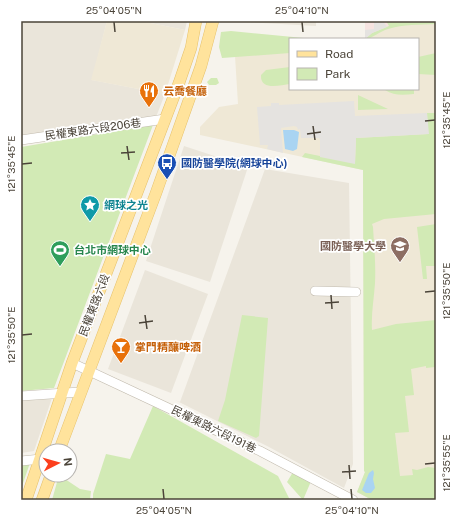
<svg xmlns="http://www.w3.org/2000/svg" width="457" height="521" font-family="'Public Sans','Noto Sans TC',sans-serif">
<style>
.residential{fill:#eae5da}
.education{fill:#efe8d6}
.medical{fill:#f6e3e0}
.green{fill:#d2eab5}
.parking{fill:#e5e3e0}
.water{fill:#a9d4f2}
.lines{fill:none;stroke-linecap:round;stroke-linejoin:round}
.minor-casing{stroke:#c2bbae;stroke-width:10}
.major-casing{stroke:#e6c16a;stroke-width:12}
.minor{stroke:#fff;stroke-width:9}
.major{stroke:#ffe39c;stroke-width:11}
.ticks{fill:none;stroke:#4b4439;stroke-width:1.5}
.labels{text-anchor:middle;stroke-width:3.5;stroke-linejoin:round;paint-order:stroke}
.food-label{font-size:11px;font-weight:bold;fill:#c56008;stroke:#fff;text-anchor:start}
.street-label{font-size:11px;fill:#4b4439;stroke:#fff}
.transit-label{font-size:11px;font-weight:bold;fill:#164399;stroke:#fff;text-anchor:start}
.culture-label{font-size:11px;font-weight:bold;fill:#0d838f;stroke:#fff;text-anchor:start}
.education-label{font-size:11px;font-weight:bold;fill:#785e54;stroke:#fff;text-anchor:end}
.leisure-label{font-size:11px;font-weight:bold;fill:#27864d;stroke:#fff;text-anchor:start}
.neatline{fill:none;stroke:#4b4439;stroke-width:1.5}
.ticks-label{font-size:10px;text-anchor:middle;fill:#4b4439}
</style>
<rect width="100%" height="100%" fill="#f6f3ec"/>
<path class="residential" d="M21,21H107L92,80L165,94L156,117L21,139Z
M141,21H187L185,30Z
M228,21H316V26Z
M184,146L248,167L210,282L146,261Z
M265,169L349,183L353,464L344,488L269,447L175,400L180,402Z
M145,270L208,294L171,393L108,369Z
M52,398L34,451L21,453V400Z"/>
<path class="education" d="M107,21H141L185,30L165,94L91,80Z
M436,22V500H372L357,492L365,472L364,471L363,170L200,135V127L219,107L238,104L235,56L290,39V89H418V39H365L382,28L392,25Z"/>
<path class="medical" d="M365,21H436L392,25L382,28L365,39Z"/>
<path class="green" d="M386,21H436V24C421,25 403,24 388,29C380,31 372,39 365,39L372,33L389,26Z
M231,31L314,39H290V53L222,58L219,47L221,32Z
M436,53V75L418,74V57Z
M290,67V84C280,85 260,91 261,75L266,70Z
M211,78H217L219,83L216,85H209L207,82Z
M396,89H414V94C403,95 394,96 385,90Z
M358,95L388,109L358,110Z
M427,113H436V214L384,219L372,224L373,227C374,246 376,265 375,283C374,299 371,314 372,330L396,324L436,320L435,367L426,368V366L411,369L414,395L405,396L409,432L395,433L400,476L413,475L412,469L417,470L428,467L436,468V500H372L357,492L365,472L364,471L363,170L302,157L305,153L355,163L356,138L428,134Z
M153,125L54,388L21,391V147Z
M436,224V266H426L427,279H423L417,227Z
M242,315L268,318L259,436L256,438L218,421L225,400Z
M153,406L278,476L290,500H93V494L106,454L130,459Z
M31,460L21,489V461Z
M293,472L312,479L303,500L287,482Z
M59,475L80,489L91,491L90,500H52Z"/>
<path class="parking" d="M374,21H383L387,27L372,33L365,39V30L374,29Z
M354,101L355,116L427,113L429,134L356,138L355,164L320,157V140L319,138H301L300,129L298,130L297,127L294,126L281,128L283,153L267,149L268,145H260L257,107L271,106V103H279V105Z"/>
<path class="water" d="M283,130H294L299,132L297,149L293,151L285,149Z
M373,470L374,473L373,479L375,488L371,493H366L362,490L369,473Z"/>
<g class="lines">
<defs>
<path id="minor" d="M21,140L165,119
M315,291L356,292
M72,363L260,451L353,500
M21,396L80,392
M21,461L41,459"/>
<path id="major" d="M59,451L156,193L201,66L213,21
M26,500L72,363L179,83L191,48L196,21
M42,500L51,475"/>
</defs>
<use href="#minor" class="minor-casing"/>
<use href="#major" class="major-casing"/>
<use href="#minor" class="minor"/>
<use href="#major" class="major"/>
</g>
<path class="ticks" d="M114,22L115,32M302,22L303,32M425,121L435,120M313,126L315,140M307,134L321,132M127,146L129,160M121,153L135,152M22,164L32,163M425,292L435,291M331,295L332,309M325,303L339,302M145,315L147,329M139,323L153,321M22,335L32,334M425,464L435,463M349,465L350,479M342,472L356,471M163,489L164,499M351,489L352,499"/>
<defs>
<symbol id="restaurant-pin" viewBox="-11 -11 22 30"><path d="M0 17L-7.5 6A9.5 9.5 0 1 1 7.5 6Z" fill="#e8710a" stroke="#fff"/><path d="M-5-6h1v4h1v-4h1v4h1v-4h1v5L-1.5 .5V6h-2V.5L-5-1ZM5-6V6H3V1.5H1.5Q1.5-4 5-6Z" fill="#fff"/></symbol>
<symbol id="bus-pin" viewBox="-11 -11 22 30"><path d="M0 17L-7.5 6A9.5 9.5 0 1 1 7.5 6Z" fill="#1a4fb4" stroke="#fff"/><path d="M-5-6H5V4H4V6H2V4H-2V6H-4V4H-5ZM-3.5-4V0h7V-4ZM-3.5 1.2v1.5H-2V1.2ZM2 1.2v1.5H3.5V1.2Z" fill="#fff"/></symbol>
<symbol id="sight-pin" viewBox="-11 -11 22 30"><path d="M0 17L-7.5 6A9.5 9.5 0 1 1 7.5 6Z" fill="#0f9aa8" stroke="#fff"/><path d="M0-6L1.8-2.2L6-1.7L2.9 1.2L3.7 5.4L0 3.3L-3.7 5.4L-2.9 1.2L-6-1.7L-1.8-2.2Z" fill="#fff"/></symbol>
<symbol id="university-pin" viewBox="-11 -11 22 30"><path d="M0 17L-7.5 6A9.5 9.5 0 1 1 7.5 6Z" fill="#8d6e63" stroke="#fff"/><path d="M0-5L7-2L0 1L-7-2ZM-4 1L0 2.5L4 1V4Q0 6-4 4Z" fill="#fff"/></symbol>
<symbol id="stadium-pin" viewBox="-11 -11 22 30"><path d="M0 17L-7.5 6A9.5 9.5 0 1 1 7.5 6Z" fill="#2e9e5b" stroke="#fff"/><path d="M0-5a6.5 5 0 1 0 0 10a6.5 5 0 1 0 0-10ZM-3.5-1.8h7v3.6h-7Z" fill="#fff"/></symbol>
<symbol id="bar-pin" viewBox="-11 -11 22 30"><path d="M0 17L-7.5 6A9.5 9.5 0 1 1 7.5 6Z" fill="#e8710a" stroke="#fff"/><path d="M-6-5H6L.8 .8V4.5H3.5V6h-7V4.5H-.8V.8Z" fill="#fff"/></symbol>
</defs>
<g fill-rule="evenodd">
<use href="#restaurant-pin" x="138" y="80" width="22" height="30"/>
<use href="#bus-pin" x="156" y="152" width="22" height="30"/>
<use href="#sight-pin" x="79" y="194" width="22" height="30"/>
<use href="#university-pin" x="389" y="235" width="22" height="30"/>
<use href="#stadium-pin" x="49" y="239" width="22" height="30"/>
<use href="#bar-pin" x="110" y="336" width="22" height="30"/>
</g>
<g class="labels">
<g class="food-label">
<text x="163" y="95">云喬餐廳</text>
<text x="135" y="351">掌門精釀啤酒</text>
</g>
<g class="street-label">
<text transform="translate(93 129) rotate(-8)" y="4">民權東路六段206巷</text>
<text transform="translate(94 305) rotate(-69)" y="4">民權東路六段</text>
<text transform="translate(214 429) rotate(26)" y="4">民權東路六段191巷</text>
</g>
<g class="transit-label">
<text x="181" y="167">國防醫學院(網球中心)</text>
</g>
<g class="culture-label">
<text x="104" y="209">網球之光</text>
</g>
<g class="education-label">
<text x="386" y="250">國防醫學大學</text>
</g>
<g class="leisure-label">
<text x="74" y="254">台北市網球中心</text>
</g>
</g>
<rect width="457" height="521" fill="none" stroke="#ffffff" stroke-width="44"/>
<rect x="289" y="38" width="130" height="52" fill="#ffffff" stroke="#b7b4b0"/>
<rect x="297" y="51" width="20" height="6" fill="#ffe39c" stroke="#b7b4b0"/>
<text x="325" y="58" font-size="12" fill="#4b4439">Road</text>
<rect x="297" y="68" width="20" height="12" fill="#d2eab5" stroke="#b7b4b0"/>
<text x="325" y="78" font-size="12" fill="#4b4439">Park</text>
<g transform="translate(58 463) rotate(84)"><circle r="19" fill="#ffffff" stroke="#b7b4b0"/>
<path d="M0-3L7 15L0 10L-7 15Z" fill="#fc3f1d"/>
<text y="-6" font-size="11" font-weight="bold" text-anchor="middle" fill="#4b4439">N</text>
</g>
<rect x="22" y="22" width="413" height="477" class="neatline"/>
<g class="ticks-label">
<text x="114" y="14">25°04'05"N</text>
<text x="302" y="14">25°04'10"N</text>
<text transform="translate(446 120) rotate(-90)" y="4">121°35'45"E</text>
<text transform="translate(11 164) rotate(-90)" y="4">121°35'45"E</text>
<text transform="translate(446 291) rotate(-90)" y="4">121°35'50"E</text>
<text transform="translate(11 335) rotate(-90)" y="4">121°35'50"E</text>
<text transform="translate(446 463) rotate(-90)" y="4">121°35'55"E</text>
<text x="164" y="514">25°04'05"N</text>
<text x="352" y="514">25°04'10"N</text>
</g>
</svg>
